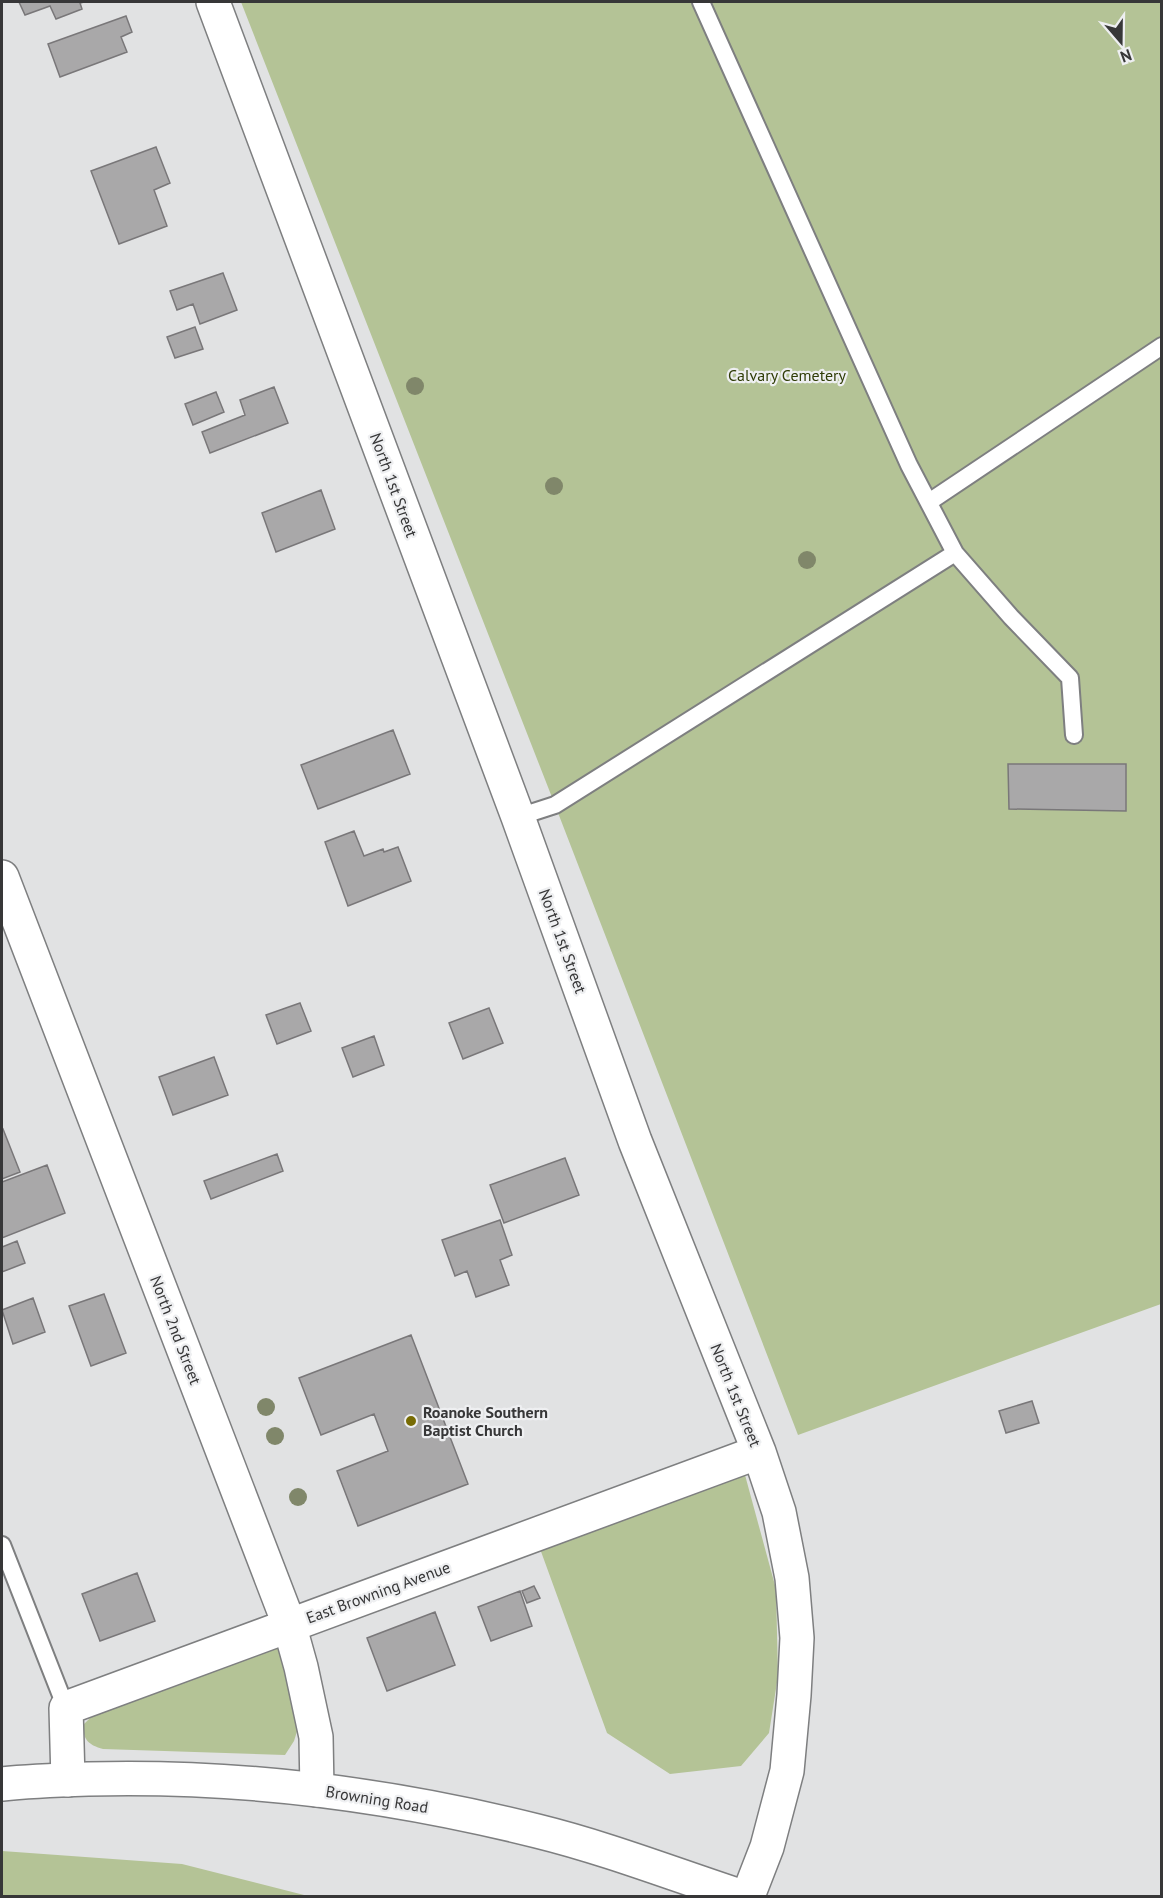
<svg xmlns="http://www.w3.org/2000/svg" width="1163" height="1898" font-family="'PT Sans',sans-serif">
<style>
.green{fill:#b4c396}
.building{fill:#a9a8a9;stroke:#797779;stroke-width:1.5}
.lines{fill:none;stroke-linecap:round;stroke-linejoin:round}
.service-casing{stroke:#7e7f80;stroke-width:20}
.minor-casing{stroke:#7e7f80;stroke-width:36}
.tertiary-casing{stroke:#7e7f80;stroke-width:36}
.service{stroke:#fff;stroke-width:16}
.minor{stroke:#fff;stroke-width:33}
.tertiary{stroke:#fff;stroke-width:33}
.tree{fill:#80876a}
.poi-dot{fill:#776b04;stroke:#eeeff1;stroke-width:2}
.labels{text-anchor:middle;stroke-width:4.5;stroke-linejoin:round;paint-order:stroke}
.park-label{font-size:16px;fill:#303d07;stroke:#eeeff1}
.street-label{font-size:16px;fill:#373738;stroke:#eeeff1}
.poi-label{font-size:16px;font-weight:bold;fill:#373738;stroke:#eeeff1;text-anchor:start}
</style>
<rect width="100%" height="100%" fill="#e1e2e3"/>
<path class="green" d="M241,2H1161V1304L798,1435L555,805Z
M745,1475L776,1589L778,1676L769,1733L741,1766L670,1774L607,1733L539,1546Z
M276,1647L282,1652L299,1725L294,1741L285,1755L103,1749C89,1745 83,1740 83,1725L90,1718L103,1711Z
M2,1851L182,1864L308,1896H2Z"/>
<path class="building" d="M19,2H84L80,3L82,9L56,19L50,6L25,15Z
M126,16L132,32L121,37L127,52L60,77L48,44Z
M156,147L170,183L154,190L167,226L119,244L91,171Z
M223,273L237,310L200,324L193,304L177,310L170,291Z
M195,327L203,349L175,358L167,337Z
M274,387L288,423L210,453L202,432L245,415L240,400Z
M216,392L224,412L193,425L185,404Z
M321,490L335,529L276,552L262,513Z
M393,730L410,774L318,809L301,765Z
M1008,764H1126V811L1009,809Z
M354,831L364,856L383,849L384,852L398,847L411,881L348,906L325,842Z
M300,1003L311,1031L277,1044L266,1015Z
M489,1008L503,1043L463,1059L449,1023Z
M374,1036L384,1065L353,1077L342,1048Z
M214,1057L228,1095L173,1115L159,1077Z
M3,1129L20,1172L2,1179V1130Z
M277,1154L283,1171L211,1199L204,1181Z
M565,1158L579,1195L504,1223L490,1185Z
M47,1165L65,1213L2,1238V1182Z
M500,1220L512,1255L500,1260L509,1285L476,1297L467,1271L455,1276L442,1240Z
M17,1241L25,1263L2,1272V1247Z
M104,1294L126,1353L91,1366L69,1306Z
M33,1298L45,1332L13,1344L2,1310Z
M411,1335L468,1484L358,1526L337,1471L388,1451L374,1414L321,1435L299,1378Z
M1032,1401L1039,1423L1006,1433L999,1411Z
M137,1573L155,1621L100,1641L82,1594Z
M534,1586L540,1598L527,1603L522,1591Z
M520,1591L532,1626L491,1641L478,1607Z
M435,1612L455,1665L387,1691L367,1638Z"/>
<g class="lines">
<defs>
<path id="service" d="M701,2L909,465L955,553L1011,617L1070,678L1074,735
M929,502L1162,346
M518,817L555,805L955,553
M2,1545L66,1708"/>
<path id="minor" d="M213,2L518,817L635,1141L759,1452L779,1512L792,1578L797,1638L794,1695L787,1771L767,1847L748,1896
M2,877L289,1624L301,1667L316,1737L317,1790
M68,1780L66,1708L759,1452"/>
<path id="tertiary" d="M2,1784C30,1781 59,1780 88,1779C239,1775 390,1794 537,1831C606,1848 673,1874 740,1896"/>
</defs>
<use href="#service" class="service-casing"/>
<use href="#minor" class="minor-casing"/>
<use href="#tertiary" class="tertiary-casing"/>
<use href="#service" class="service"/>
<use href="#minor" class="minor"/>
<use href="#tertiary" class="tertiary"/>
</g>
<g class="tree">
<circle cx="415" cy="386" r="9"/>
<circle cx="554" cy="486" r="9"/>
<circle cx="807" cy="560" r="9"/>
<circle cx="266" cy="1407" r="9"/>
<circle cx="275" cy="1436" r="9"/>
<circle cx="298" cy="1497" r="9"/>
</g>
<circle class="poi-dot" cx="411" cy="1421" r="6"/>
<g class="labels">
<g class="park-label">
<text x="787" y="381">Calvary Cemetery</text>
</g>
<g class="street-label">
<text transform="translate(394 485) rotate(70)" y="6">North 1st Street</text>
<text transform="translate(563 941) rotate(70)" y="6">North 1st Street</text>
<text transform="translate(176 1330) rotate(69)" y="6">North 2nd Street</text>
<text transform="translate(736 1395) rotate(68)" y="6">North 1st Street</text>
<text transform="translate(378 1592) rotate(-20)" y="6">East Browning Avenue</text>
<text transform="translate(377 1799) rotate(9)" y="6">Browning Road</text>
</g>
<g class="poi-label">
<text x="423" y="1418">Roanoke Southern<tspan x="423" dy="18">Baptist Church</tspan></text>
</g>
</g>
<rect width="1163" height="1898" fill="none" stroke="#373738" stroke-width="6"/>
<g transform="translate(1121 42) rotate(160)" stroke="#eeeff1" stroke-width="4.5" paint-order="stroke">
<path d="M0-4.5L10 22L0 15L-10 22Z" fill="#373738"/>
<text y="-9" font-size="16" font-weight="bold" text-anchor="middle" fill="#373738">N</text>
</g>
</svg>
